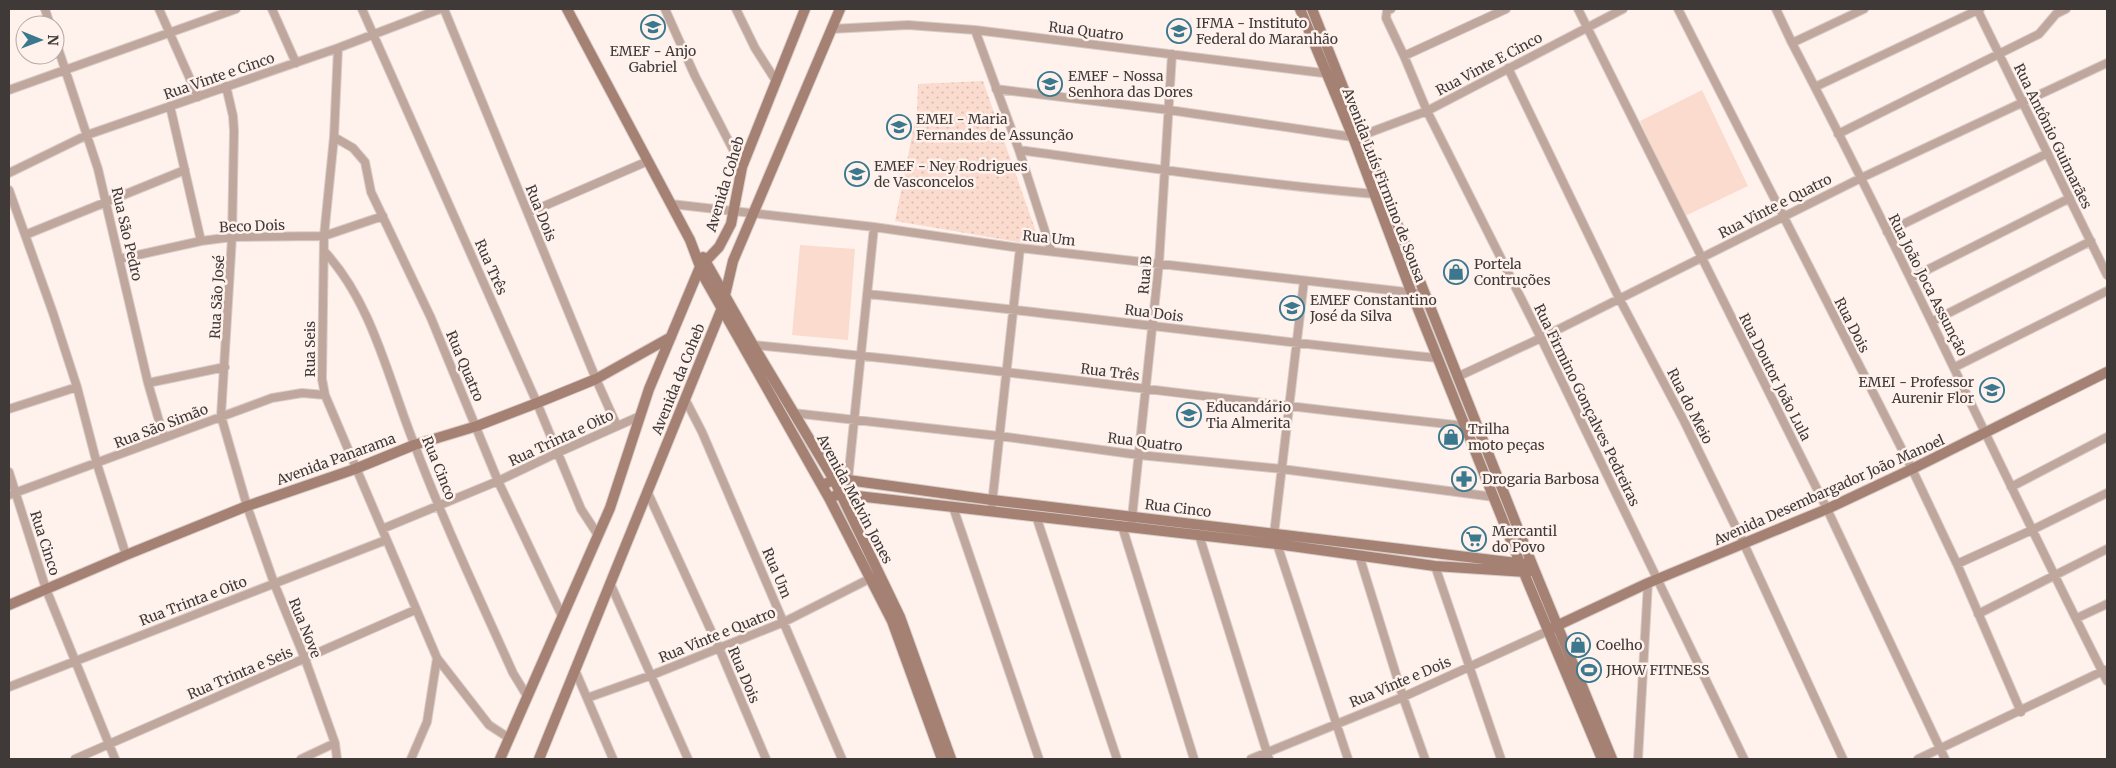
<svg xmlns="http://www.w3.org/2000/svg" width="2116" height="768" font-family="Merriweather,serif">
<style>
.green{fill:#fadbce}
.garden{fill:url(#garden-dots)}
.lines{fill:none;stroke-linecap:round;stroke-linejoin:round}
.street-casing{stroke:#d9cdc9;stroke-width:10}
.secondary-casing{stroke:#d9cdc9;stroke-width:12}
.street{stroke:#bfa79d;stroke-width:8}
.secondary{stroke:#a48172;stroke-width:10}
.labels{text-anchor:middle;stroke-width:5;stroke-linejoin:round;paint-order:stroke}
.poi-label{font-size:14px;fill:#3f3a38;stroke:#fff2ed;text-anchor:start}
.street-label{font-size:14px;fill:#3f3a38;stroke:#fff2ed}
</style>
<defs>
<pattern id="garden-dots" width="8" height="8" patternUnits="userSpaceOnUse" patternTransform="scale(1.25)"><rect width="8" height="8" fill="#fadbce"/><path d="M2 2h.1M6 6h.1" fill="none" stroke="#d7bdb2" stroke-width="1.8" stroke-linecap="round"/></pattern>
</defs>
<rect width="100%" height="100%" fill="#fff2ed"/>
<path class="green" d="M1702,90L1748,186L1685,216L1640,121Z
M800,245L855,249L848,340L792,335Z"/>
<path class="garden" d="M983,81L1041,246L895,221L917,111L918,84Z"/>
<g class="lines">
<defs>
<path id="street" d="M45,9L50,25
M159,9L198,97
M272,9L296,63
M362,9L537,403L581,509L598,535
M444,9L596,379L617,426
M665,9L695,76L742,167
M736,9L755,48L776,81
M1391,9L1387,11L1386,18L1404,56L1427,111L1541,338L1744,759
M1578,9L1827,509L1945,759
M1678,9L1912,469L1957,564L2021,712
M1776,9L1792,43C1902,253 2000,469 2107,681
M1977,9L2107,275
M831,29L908,25L975,30L1331,74
M975,30L1019,150L1051,250
M55,39L98,169L148,383L164,438
M1792,43L1864,9
M338,48L334,137L324,236L322,379L325,395L437,658L489,725L509,738
M1404,56L1506,9
M1508,68L1619,298L1684,421L1744,544L1843,759
M226,86L233,116L234,131L232,237L221,416L247,506L274,583L305,659L335,743L337,759
M1815,87L1980,9
M996,89L1169,110L1353,137
M9,90L236,9
M170,106L201,241
M1838,134L2039,34L2056,14L2066,9
M1363,135L1427,111L1623,9
M334,137L353,148L365,162L371,192L431,318L498,481L562,616
M1019,150C1137,166 1256,184 1375,194
M9,173L87,135L338,48L440,9
M9,190L53,313L77,387L97,464L126,555
M671,204L874,227L1020,248L1424,294
M528,213L648,161
M1887,232L2048,153
M25,235L185,170
M324,251C373,303 389,382 415,446C444,523 479,597 513,673L527,696
M120,259L201,241L232,237L324,236L383,216
M1911,278L2070,198
M867,294C1058,313 1248,339 1438,358
M1933,321L2091,241
M753,345C991,367 1227,401 1465,426
M1955,367L2107,291
M1457,377L1541,338L1861,178L2107,63
M148,383L225,367
M685,399L702,432L842,759
M9,409L77,387
M793,413L999,436L1139,455L1282,469L1494,497
M9,472L46,589L115,759
M848,480L874,227
M2011,487L2107,437
M647,491L719,648L766,759
M9,495L272,398L302,393L325,395
M992,504L1020,248
M953,507L1039,759
M1036,516L1117,759
M1122,526L1194,759
M1131,527L1159,263L1172,54
M382,529L498,481L557,453L640,416
M1274,534L1304,281
M1199,535L1269,759
M1277,544L1348,759
M1359,555L1403,697L1425,759
M1957,564L2032,530L2107,493
M1435,566L1501,759
M610,583L688,759
M1978,614L2107,549
M2077,618L2107,604
M575,670L613,759
M9,687L386,540
M587,698L652,675L784,622L879,574
M75,759L415,610
M301,759L335,743
M411,759L427,722L437,658
M1251,759L1403,697L1548,631
M1638,759L1648,583
M1918,759L2105,670"/>
<path id="secondary" d="M567,9L690,240L704,277L829,498L892,621L942,759
M1300,9L1353,137L1412,294L1524,573L1602,759
M1312,9L1532,564L1612,759
M703,257L753,345L834,480L900,617L951,759
M822,485L834,480H848L992,500L1526,564
M829,498L840,494L1277,544L1435,566L1528,572
M9,605L126,555L247,506L355,469L414,445L477,426L537,403L596,379L671,337
M1552,628L1648,583L1827,509L1912,469L2107,372
M500,759L610,508L649,389L700,267L719,247L731,224L742,167L805,9
M539,759L722,308L733,261L840,9"/>
</defs>
<use href="#street" class="street-casing"/>
<use href="#secondary" class="secondary-casing"/>
<use href="#street" class="street"/>
<use href="#secondary" class="secondary"/>
</g>
<defs>
<symbol id="school-ring" viewBox="-11 -11 22 22"><circle r="9.5" fill="#fff2ed" stroke="#3b788e" stroke-width="1.5"/><path d="M0-5L7-2L0 1L-7-2ZM-4 1L0 2.5L4 1V4Q0 6-4 4Z" fill="#3b788e"/></symbol>
<symbol id="university-ring" viewBox="-11 -11 22 22"><circle r="9.5" fill="#fff2ed" stroke="#3b788e" stroke-width="1.5"/><path d="M0-5L7-2L0 1L-7-2ZM-4 1L0 2.5L4 1V4Q0 6-4 4Z" fill="#3b788e"/></symbol>
<symbol id="shop-ring" viewBox="-11 -11 22 22"><circle r="9.5" fill="#fff2ed" stroke="#3b788e" stroke-width="1.5"/><path d="M-5-2.5h2.3a2.7 3.5 0 0 1 5.4 0H5L5.5 6h-11ZM-1.5-2.5h3a1.5 2.3 0 0 0-3 0Z" fill="#3b788e"/></symbol>
<symbol id="pharmacy-ring" viewBox="-11 -11 22 22"><circle r="9.5" fill="#fff2ed" stroke="#3b788e" stroke-width="1.5"/><path d="M-2-6h4v4h4v4h-4v4h-4v-4h-4v-4h4Z" fill="#3b788e"/></symbol>
<symbol id="supermarket-ring" viewBox="-11 -11 22 22"><circle r="9.5" fill="#fff2ed" stroke="#3b788e" stroke-width="1.5"/><path d="M-6-5.5h2.5l.6 2H6L4.5 2H-2.5L-4.4-4H-6ZM-1.5 3.2a1.3 1.3 0 1 0 .1 0ZM3 3.2a1.3 1.3 0 1 0 .1 0Z" fill="#3b788e"/></symbol>
<symbol id="stadium-ring" viewBox="-11 -11 22 22"><circle r="9.5" fill="#fff2ed" stroke="#3b788e" stroke-width="1.5"/><path d="M0-5a6.5 5 0 1 0 0 10a6.5 5 0 1 0 0-10ZM-3.5-1.8h7v3.6h-7Z" fill="#3b788e"/></symbol>
</defs>
<g fill-rule="evenodd">
<use href="#school-ring" x="639" y="13" width="28" height="28"/>
<use href="#university-ring" x="1165" y="17" width="28" height="28"/>
<use href="#school-ring" x="1036" y="70" width="28" height="28"/>
<use href="#school-ring" x="885" y="113" width="28" height="28"/>
<use href="#school-ring" x="843" y="160" width="28" height="28"/>
<use href="#shop-ring" x="1442" y="258" width="28" height="28"/>
<use href="#school-ring" x="1278" y="294" width="28" height="28"/>
<use href="#school-ring" x="1978" y="376" width="28" height="28"/>
<use href="#school-ring" x="1175" y="401" width="28" height="28"/>
<use href="#shop-ring" x="1437" y="423" width="28" height="28"/>
<use href="#pharmacy-ring" x="1450" y="465" width="28" height="28"/>
<use href="#supermarket-ring" x="1460" y="525" width="28" height="28"/>
<use href="#shop-ring" x="1564" y="631" width="28" height="28"/>
<use href="#stadium-ring" x="1575" y="656" width="28" height="28"/>
</g>
<g class="labels">
<g class="poi-label">
<text x="1196" y="28">IFMA - Instituto<tspan x="1196" dy="16">Federal do Maranhão</tspan></text>
<text x="653" y="56" text-anchor="middle">EMEF - Anjo<tspan x="653" dy="16">Gabriel</tspan></text>
<text x="1068" y="81">EMEF - Nossa<tspan x="1068" dy="16">Senhora das Dores</tspan></text>
<text x="916" y="124">EMEI - Maria<tspan x="916" dy="16">Fernandes de Assunção</tspan></text>
<text x="874" y="171">EMEF - Ney Rodrigues<tspan x="874" dy="16">de Vasconcelos</tspan></text>
<text x="1474" y="269">Portela<tspan x="1474" dy="16">Contruções</tspan></text>
<text x="1310" y="305">EMEF Constantino<tspan x="1310" dy="16">José da Silva</tspan></text>
<text x="1974" y="387" text-anchor="end">EMEI - Professor<tspan x="1974" dy="16">Aurenir Flor</tspan></text>
<text x="1206" y="412">Educandário<tspan x="1206" dy="16">Tia Almerita</tspan></text>
<text x="1468" y="434">Trilha<tspan x="1468" dy="16">moto peças</tspan></text>
<text x="1482" y="484">Drogaria Barbosa</text>
<text x="1492" y="536">Mercantil<tspan x="1492" dy="16">do Povo</tspan></text>
<text x="1596" y="650">Coelho</text>
<text x="1606" y="675">JHOW FITNESS</text>
</g>
<g class="street-label">
<text transform="translate(1086 31) rotate(7)" y="5">Rua Quatro</text>
<text transform="translate(1489 64) rotate(-28)" y="5">Rua Vinte E Cinco</text>
<text transform="translate(219 76) rotate(-19)" y="5">Rua Vinte e Cinco</text>
<text transform="translate(2053 136) rotate(64)" y="5">Rua Antônio Guimarães</text>
<text transform="translate(725 184) rotate(-73)" y="5">Avenida Coheb</text>
<text transform="translate(1384 185) rotate(69)" y="5">Avenida Luís Firmino de Sousa</text>
<text transform="translate(1775 206) rotate(-27)" y="5">Rua Vinte e Quatro</text>
<text transform="translate(541 213) rotate(68)" y="5">Rua Dois</text>
<text transform="translate(252 226) rotate(-2)" y="5">Beco Dois</text>
<text transform="translate(127 234) rotate(77)" y="5">Rua São Pedro</text>
<text transform="translate(1049 238) rotate(6)" y="5">Rua Um</text>
<text transform="translate(491 267) rotate(66)" y="5">Rua Três</text>
<text transform="translate(1145 275) rotate(-85)" y="5">Rua B</text>
<text transform="translate(1928 285) rotate(63)" y="5">Rua João Joca Assunção</text>
<text transform="translate(217 297) rotate(-87)" y="5">Rua São José</text>
<text transform="translate(1154 313) rotate(7)" y="5">Rua Dois</text>
<text transform="translate(1852 325) rotate(63)" y="5">Rua Dois</text>
<text transform="translate(310 349) rotate(-90)" y="5">Rua Seis</text>
<text transform="translate(465 366) rotate(67)" y="5">Rua Quatro</text>
<text transform="translate(1110 372) rotate(7)" y="5">Rua Três</text>
<text transform="translate(1775 377) rotate(63)" y="5">Rua Doutor João Lula</text>
<text transform="translate(678 379) rotate(-68)" y="5">Avenida da Coheb</text>
<text transform="translate(1587 405) rotate(64)" y="5">Rua Firmino Gonçalves Pedreiras</text>
<text transform="translate(1690 406) rotate(63)" y="5">Rua do Meio</text>
<text transform="translate(161 426) rotate(-21)" y="5">Rua São Simão</text>
<text transform="translate(561 438) rotate(-25)" y="5">Rua Trinta e Oito</text>
<text transform="translate(1145 442) rotate(7)" y="5">Rua Quatro</text>
<text transform="translate(336 459) rotate(-20)" y="5">Avenida Panarama</text>
<text transform="translate(439 468) rotate(68)" y="5">Rua Cinco</text>
<text transform="translate(1829 490) rotate(-24)" y="5">Avenida Desembargador João Manoel</text>
<text transform="translate(855 499) rotate(62)" y="5">Avenida Melvin Jones</text>
<text transform="translate(1178 508) rotate(7)" y="5">Rua Cinco</text>
<text transform="translate(45 543) rotate(72)" y="5">Rua Cinco</text>
<text transform="translate(777 573) rotate(67)" y="5">Rua Um</text>
<text transform="translate(193 601) rotate(-21)" y="5">Rua Trinta e Oito</text>
<text transform="translate(305 628) rotate(68)" y="5">Rua Nove</text>
<text transform="translate(717 635) rotate(-22)" y="5">Rua Vinte e Quatro</text>
<text transform="translate(240 673) rotate(-23)" y="5">Rua Trinta e Seis</text>
<text transform="translate(744 675) rotate(67)" y="5">Rua Dois</text>
<text transform="translate(1400 682) rotate(-23)" y="5">Rua Vinte e Dois</text>
</g>
</g>
<rect width="2116" height="768" fill="none" stroke="#3f3a38" stroke-width="20"/>
<g transform="translate(40 40) rotate(91)"><circle r="24" fill="#fff2ed" stroke="#b2a8a5"/>
<path d="M0-4L9 19L0 12L-9 19Z" fill="#3b788e"/>
<text y="-8" font-size="14" font-weight="bold" text-anchor="middle" fill="#3f3a38">N</text>
</g>
</svg>
